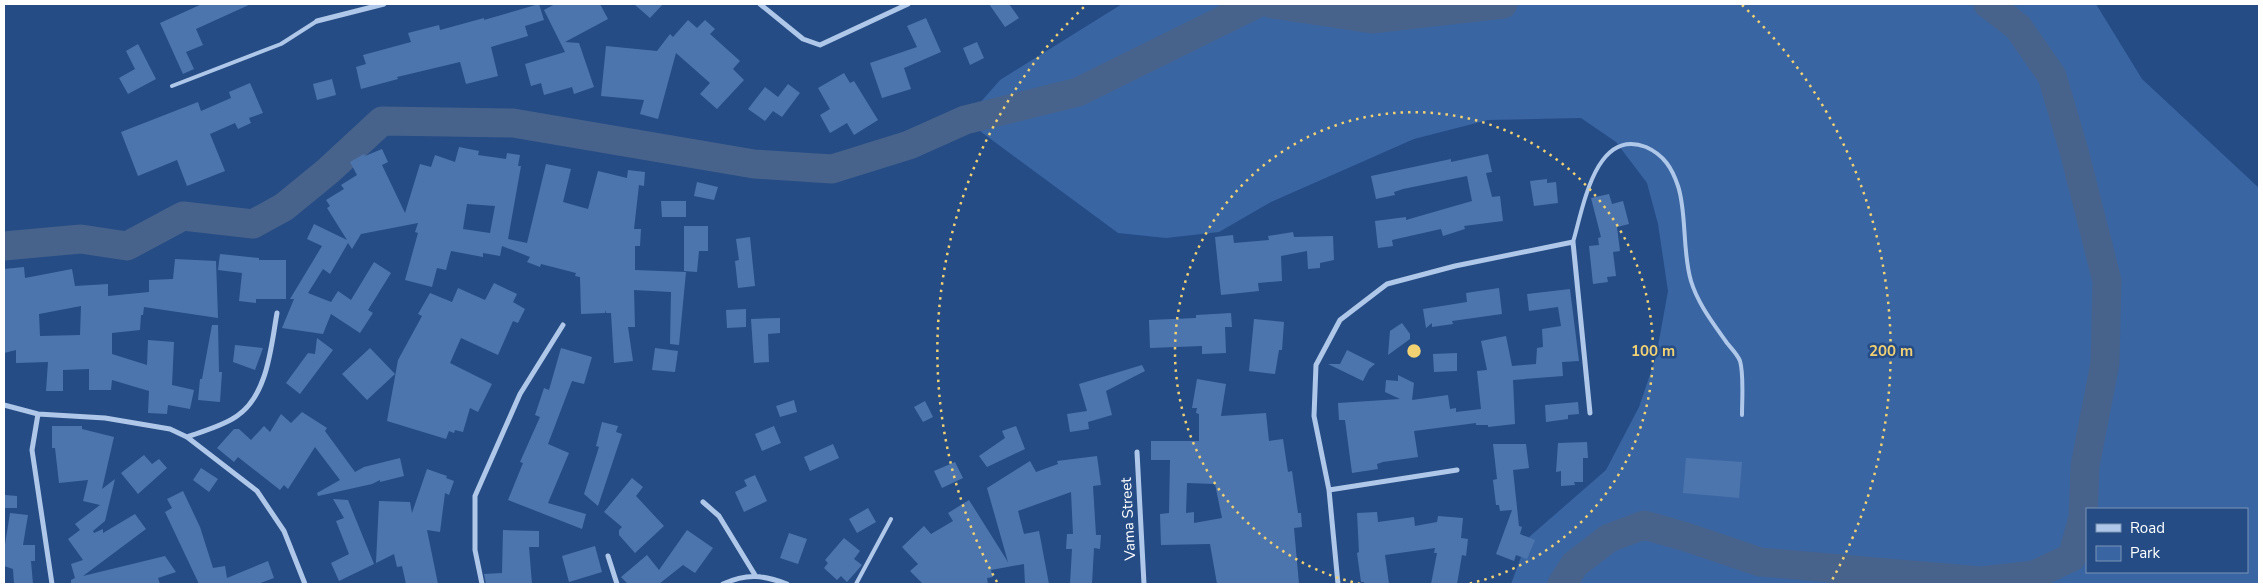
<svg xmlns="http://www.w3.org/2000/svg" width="2263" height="588" font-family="'Nunito Sans',sans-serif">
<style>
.green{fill:#3965a2;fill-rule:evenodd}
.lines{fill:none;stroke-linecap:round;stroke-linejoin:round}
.river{stroke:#47638c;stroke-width:29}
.building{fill:#4d75ad;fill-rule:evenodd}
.lane{stroke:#afc7e8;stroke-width:4}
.street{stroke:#afc7e8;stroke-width:5}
.ring{fill:none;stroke:#f2d173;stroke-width:2.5;stroke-dasharray:2.5 5}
.labels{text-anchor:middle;stroke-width:5;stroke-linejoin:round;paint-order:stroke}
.street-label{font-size:15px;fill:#fff;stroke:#254c85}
.centre{fill:#f2d173;stroke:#254c85;stroke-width:2.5}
.ring-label{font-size:15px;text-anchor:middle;font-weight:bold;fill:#f2d173;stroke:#254c85;stroke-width:5;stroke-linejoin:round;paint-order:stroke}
</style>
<rect width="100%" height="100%" fill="#254c85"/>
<path class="green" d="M1122,4H2096L2142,79L2259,188V584H1511L1528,538L1606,470L1639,407L1656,357L1668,291L1658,224L1647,183L1616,142L1581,118L1488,120L1414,139L1271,202L1219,232L1166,238L1118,233L965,120L1000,80ZM2087,509H2247V572H2087Z"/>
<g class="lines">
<path class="river" d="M1272,4L1372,19L1503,4
M4,246L81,239L127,246L183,216L253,224L284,207L328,171L382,121L513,123L754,164L832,169L909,145L965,120L1078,92L1256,4
M1562,584L1575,564L1609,538L1644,525L1686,537L1760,562L1981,581L2034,575L2072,557L2083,518L2085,466L2105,363L2107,281L2074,151L2052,76L2018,27L1988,4"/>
</g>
<path class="building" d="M202,4H251L196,29L203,45L186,52L194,69L183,74L160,23Z
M539,4L544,20L525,26L528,36L491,47L498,76L466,84L460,62L397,77L398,79L361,89L356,67L366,64L363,55L411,42L408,33L439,25L440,30L484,18V20Z
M555,4H600L608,19L565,42L579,43L594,87L574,94L572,87L544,95L541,83L531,86L525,64L565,52L544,10Z
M634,4H663L650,18Z
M989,4H1009L1019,18L1005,27Z
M926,18L941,52L904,68L911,89L882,98L870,63L917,47L907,26Z
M688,20L697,28L705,20L715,29L710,34L740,61L733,69L744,80L717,109L700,94L710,83L676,53L658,119L640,114L644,100L601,96L606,46L657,51L670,34L673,37Z
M977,42L984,58L970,65L963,48Z
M138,44L156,79L128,94L119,78L135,69L126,51Z
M844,73L850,83L854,81L878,120L854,135L847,123L830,133L820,115L830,109L818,88Z
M332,79L336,95L317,100L313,84Z
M250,83L263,113L249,118L251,123L238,129L235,123L210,134L225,171L187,186L177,160L138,176L121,132L198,102L201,111L231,98L229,92Z
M788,84L800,93L782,117L773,111L765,121L748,109L765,87L778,97Z
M459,147L479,151L478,155L506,159L507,153L520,155L518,166H521L508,239L527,243L546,164L571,169L563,202L588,209L598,171L627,178L628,170L645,172L644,186L639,185L634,229H641L640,246H635V270L686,272L679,345L670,344L671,292L634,290L635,327H628L633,361L614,363L611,313H606V310L605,313L581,314L580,277L575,276L576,273L541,264L540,267L527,262L530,257L502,246L500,256L483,253V257L451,251L446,270L437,268L432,287L405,280L418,233L415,232L418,223L361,234L352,249L348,243L330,274L323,269L308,293L331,302L338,291L351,300L374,262L391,273L368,310L373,313L360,333L331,314L323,334L282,328L294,299H290L322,246L307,239L314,224L347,240L327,208L330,206L326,200L344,189L341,185L357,175L350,162L364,154L365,156L382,149L388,162L382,165L405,213L420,164L431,167L435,155L455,162ZM467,204L495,206L490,233L463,229Z
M1488,154L1492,172L1486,173L1492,197L1500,196L1503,221L1464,226L1465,229L1443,236L1441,229L1392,240L1393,246L1378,248L1375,221L1406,217V220L1472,201L1467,176L1403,189L1394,192L1395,195L1376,199L1371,176L1451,159V162Z
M1547,179V183L1556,182L1558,203L1534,206L1530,181Z
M697,182L718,187L714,200L694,196Z
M1609,194L1612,204L1623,201L1629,224L1617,227L1620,251L1613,252L1616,276L1607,277L1608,282L1593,284L1589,246L1599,245L1598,238L1601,237L1591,198Z
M661,201H686V217H662Z
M684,226H708V251H699L697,272L684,271Z
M1293,232L1294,237L1333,236L1334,260L1320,263V268L1308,269L1307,251L1281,256L1282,281L1258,283L1259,291L1221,295L1215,237L1233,235L1234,243L1269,240L1268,236Z
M750,237L755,286L738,288L735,261L739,260L736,239Z
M220,254L259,258V260H286V299H256V303L239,301L242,273L218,270Z
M175,259L216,261L218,318L144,307L143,315H141L140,330L112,333V354L147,365L148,340L174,342L172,385L194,390L190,409L168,405L167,414L148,413L149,391L112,380L111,390H89V369L63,370V391H46L48,362L16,363V350L4,353V269L24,267L25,278L72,269L75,286L108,284V296L149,292V280L173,279ZM81,306L80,335L40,336L39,314Z
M494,283L517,294L513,302L525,309L518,323L513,321L498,355L461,338L450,363L492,384L478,412L470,408L463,432L455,430L454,433L449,431L446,439L387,421L398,360L422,316L418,314L430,293L452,302L458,288L485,300Z
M1499,288L1502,314L1452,321L1453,324L1432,327V323L1426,328L1423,309L1467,302L1466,293Z
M1570,289L1579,361L1562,362L1563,376L1513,380L1515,424L1488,427V425H1476V423L1414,431L1418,457L1383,462L1377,464L1378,469L1352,473L1345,420H1339L1338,403L1400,399L1385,392L1386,380L1398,381V375L1414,383L1412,400L1448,395L1450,409L1456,408V412L1481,409L1477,371L1487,370L1481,341L1506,336L1512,366L1536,364L1537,348L1543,347L1542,329L1561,326L1558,307L1529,311L1527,294Z
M746,309V327L727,328L726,310Z
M1231,313L1232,327H1225L1226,353L1202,354V346L1150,348L1149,320L1196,318V315Z
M780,318V333L768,334L769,362L754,363L751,319Z
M1254,319L1284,322L1282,350H1279L1275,374L1249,371Z
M1402,323L1410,334V339L1388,355L1390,331Z
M212,325H218L219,372H222L220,402L198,400L200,379H202Z
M317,338L333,350L300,394L286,383L308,353L315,354Z
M235,345L263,348L255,370L233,362Z
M370,348L395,374L367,400L342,374Z
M561,348L592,357L584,384L572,381L548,444L569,453L548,503L586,514L582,529L508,500L523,463L520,462L540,417L535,415L544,388L549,390Z
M655,348L678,351L675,372L652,370Z
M1347,350L1375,364L1369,369L1363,381L1328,364H1340Z
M1457,353V371L1434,372L1433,354Z
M1142,365L1145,371L1106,391L1112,415L1088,422L1089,429L1070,432L1067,414L1087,411L1079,384Z
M1197,379L1226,384L1221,416L1266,413L1269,441L1283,439L1288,472L1292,471L1298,513H1301L1302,527L1294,528L1299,584H1217L1210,544L1161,545L1160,514L1169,513L1170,460H1151V441H1199V414L1196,413L1197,408H1192ZM1187,483L1215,484L1222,518L1194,523V512L1186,513Z
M794,400L797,412L780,417L776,406Z
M925,401L933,417L923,422L914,407Z
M1578,402L1579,414L1568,415V419L1546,422L1545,405Z
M302,412L327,428L325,431L355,472L364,467L400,458L404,476L380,482V480L372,484L318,496L317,493L340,480L315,447L288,489L284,485L280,490L238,457L234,462L217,448L234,429H239L251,440L264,426L270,432L281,414L291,423Z
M602,422L618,426L616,432L622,434L598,506L584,494L599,447L596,446Z
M52,426H82V429L114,437L102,489L115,479L105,521L93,531L94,533L103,529V533L135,514L146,529L83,576L165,556L176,572L158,578L160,584H71V580L75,578L71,564L83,560L68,539L80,530L75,524L100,505L83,501L88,480L59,483L55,448H52Z
M774,426L781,443L762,451L755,434Z
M1016,426L1025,449L987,467L979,456L1005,438L1002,431Z
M1587,442L1588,458H1583V482H1574L1575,485L1561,486V471L1556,472L1558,443Z
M833,444L839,458L810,471L804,457Z
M1493,444H1526L1529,468L1513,470L1519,526L1522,527L1520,534L1535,540L1527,559L1516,555L1514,561L1496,554L1512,510L1500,511L1499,505H1496L1493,480L1497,479Z
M144,455L152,464L159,459L167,468L138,494L121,473Z
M1097,456L1101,485L1093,486L1096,535H1101L1100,549L1094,548L1092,584H1070L1072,549H1066L1067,534H1073L1071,492L1018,511L1024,534L1039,531L1049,584H1025L1024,564L991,570L993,577L987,578L988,584H923L910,571L918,564L902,547L924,526L931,534L953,521L948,513L969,500L1008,562L987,488L1030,461L1036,472L1058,464L1057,461Z
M1686,458L1742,462L1739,498L1683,493Z
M955,462L963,478L942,488L934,471Z
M201,468L218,479L209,492L193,480Z
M427,469L447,476L446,478L454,481L449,495L445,493L440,532L427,530L438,584H406L402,566L397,567L394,554L376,563L379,501L410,502L412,513Z
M755,475L767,501L744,512L735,492L747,486L744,480Z
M632,478L643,487L636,496L664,526L635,553L619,535V530L622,527L604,512Z
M183,491L200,527L213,568L225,566L227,578L268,561L274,578L258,584H199L165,512L172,508L167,499Z
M5,495L17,496V508H5Z
M333,499L348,500L374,564L339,581L331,563L349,554L336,521L344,518Z
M868,508L876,522L857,533L849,519Z
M1377,512L1378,522L1414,517L1415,526L1437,522L1438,516L1463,518L1461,538L1468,539L1466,556L1462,555L1457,584H1431L1437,553H1434L1435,548L1385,555L1389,584H1364V582H1361L1357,553L1359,552L1357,513Z
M10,513L28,515L23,545H35V561H31L33,584H14L13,569L4,566V551Z
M503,530L539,531V547H529L532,584H486L484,574L502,573Z
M687,530L713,548L695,573L683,565L659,584H628L621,577L647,555L659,570Z
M789,533L807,539L798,564L780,558Z
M844,538L860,551L854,559L862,565L847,582L841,576L837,580L824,568L828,563L825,560Z
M595,546L602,572L569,582L562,556Z"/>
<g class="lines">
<path class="lane" d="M172,86L281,44L317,21
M1573,242C1583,209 1595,127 1646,147C1664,155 1672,168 1678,186C1687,213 1682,251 1691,281C1698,304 1713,323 1727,343C1731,348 1738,355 1740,361C1744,374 1742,400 1742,415
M856,584L891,519"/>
<path class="street" d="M760,4L803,39L820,45L908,4
M317,21L384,4
M4,405L38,414L105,418L170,429L187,437L257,491L284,531L305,584
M38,414L32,450L52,584
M187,437C203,431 223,426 237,416C268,395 271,346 277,313
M1137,452L1144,584
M1329,490L1457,470
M703,502L719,516L755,575
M608,556L617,584
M482,584L475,550V496L520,394L563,325
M723,584C747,573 763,575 787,584
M1338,584L1329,490L1314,416L1316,365L1340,320L1387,284L1455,266L1573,242L1590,413"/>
</g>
<g class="ring">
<path d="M1360 584A239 239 0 1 1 1468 584"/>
<path d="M997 582A477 477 0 0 1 1086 5M1742 5A477 477 0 0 1 1831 582"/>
</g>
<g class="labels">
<g class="street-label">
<text transform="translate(1128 519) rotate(-93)" y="5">Vama Street</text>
</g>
</g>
<circle cx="1414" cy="351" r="8" class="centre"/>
<g class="ring-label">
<text x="1653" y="356">100 m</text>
<text x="1891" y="356">200 m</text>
</g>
<rect width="2263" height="588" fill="none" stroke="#ffffff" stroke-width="10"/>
<rect x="2086" y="508" width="162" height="65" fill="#254c85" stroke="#7c94b6"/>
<rect x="2096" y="524" width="25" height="8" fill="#afc7e8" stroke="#7c94b6"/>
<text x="2130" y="533" font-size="15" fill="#ffffff">Road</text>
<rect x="2096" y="546" width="25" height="15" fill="#3965a2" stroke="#7c94b6"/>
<text x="2130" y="558" font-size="15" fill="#ffffff">Park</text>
</svg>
